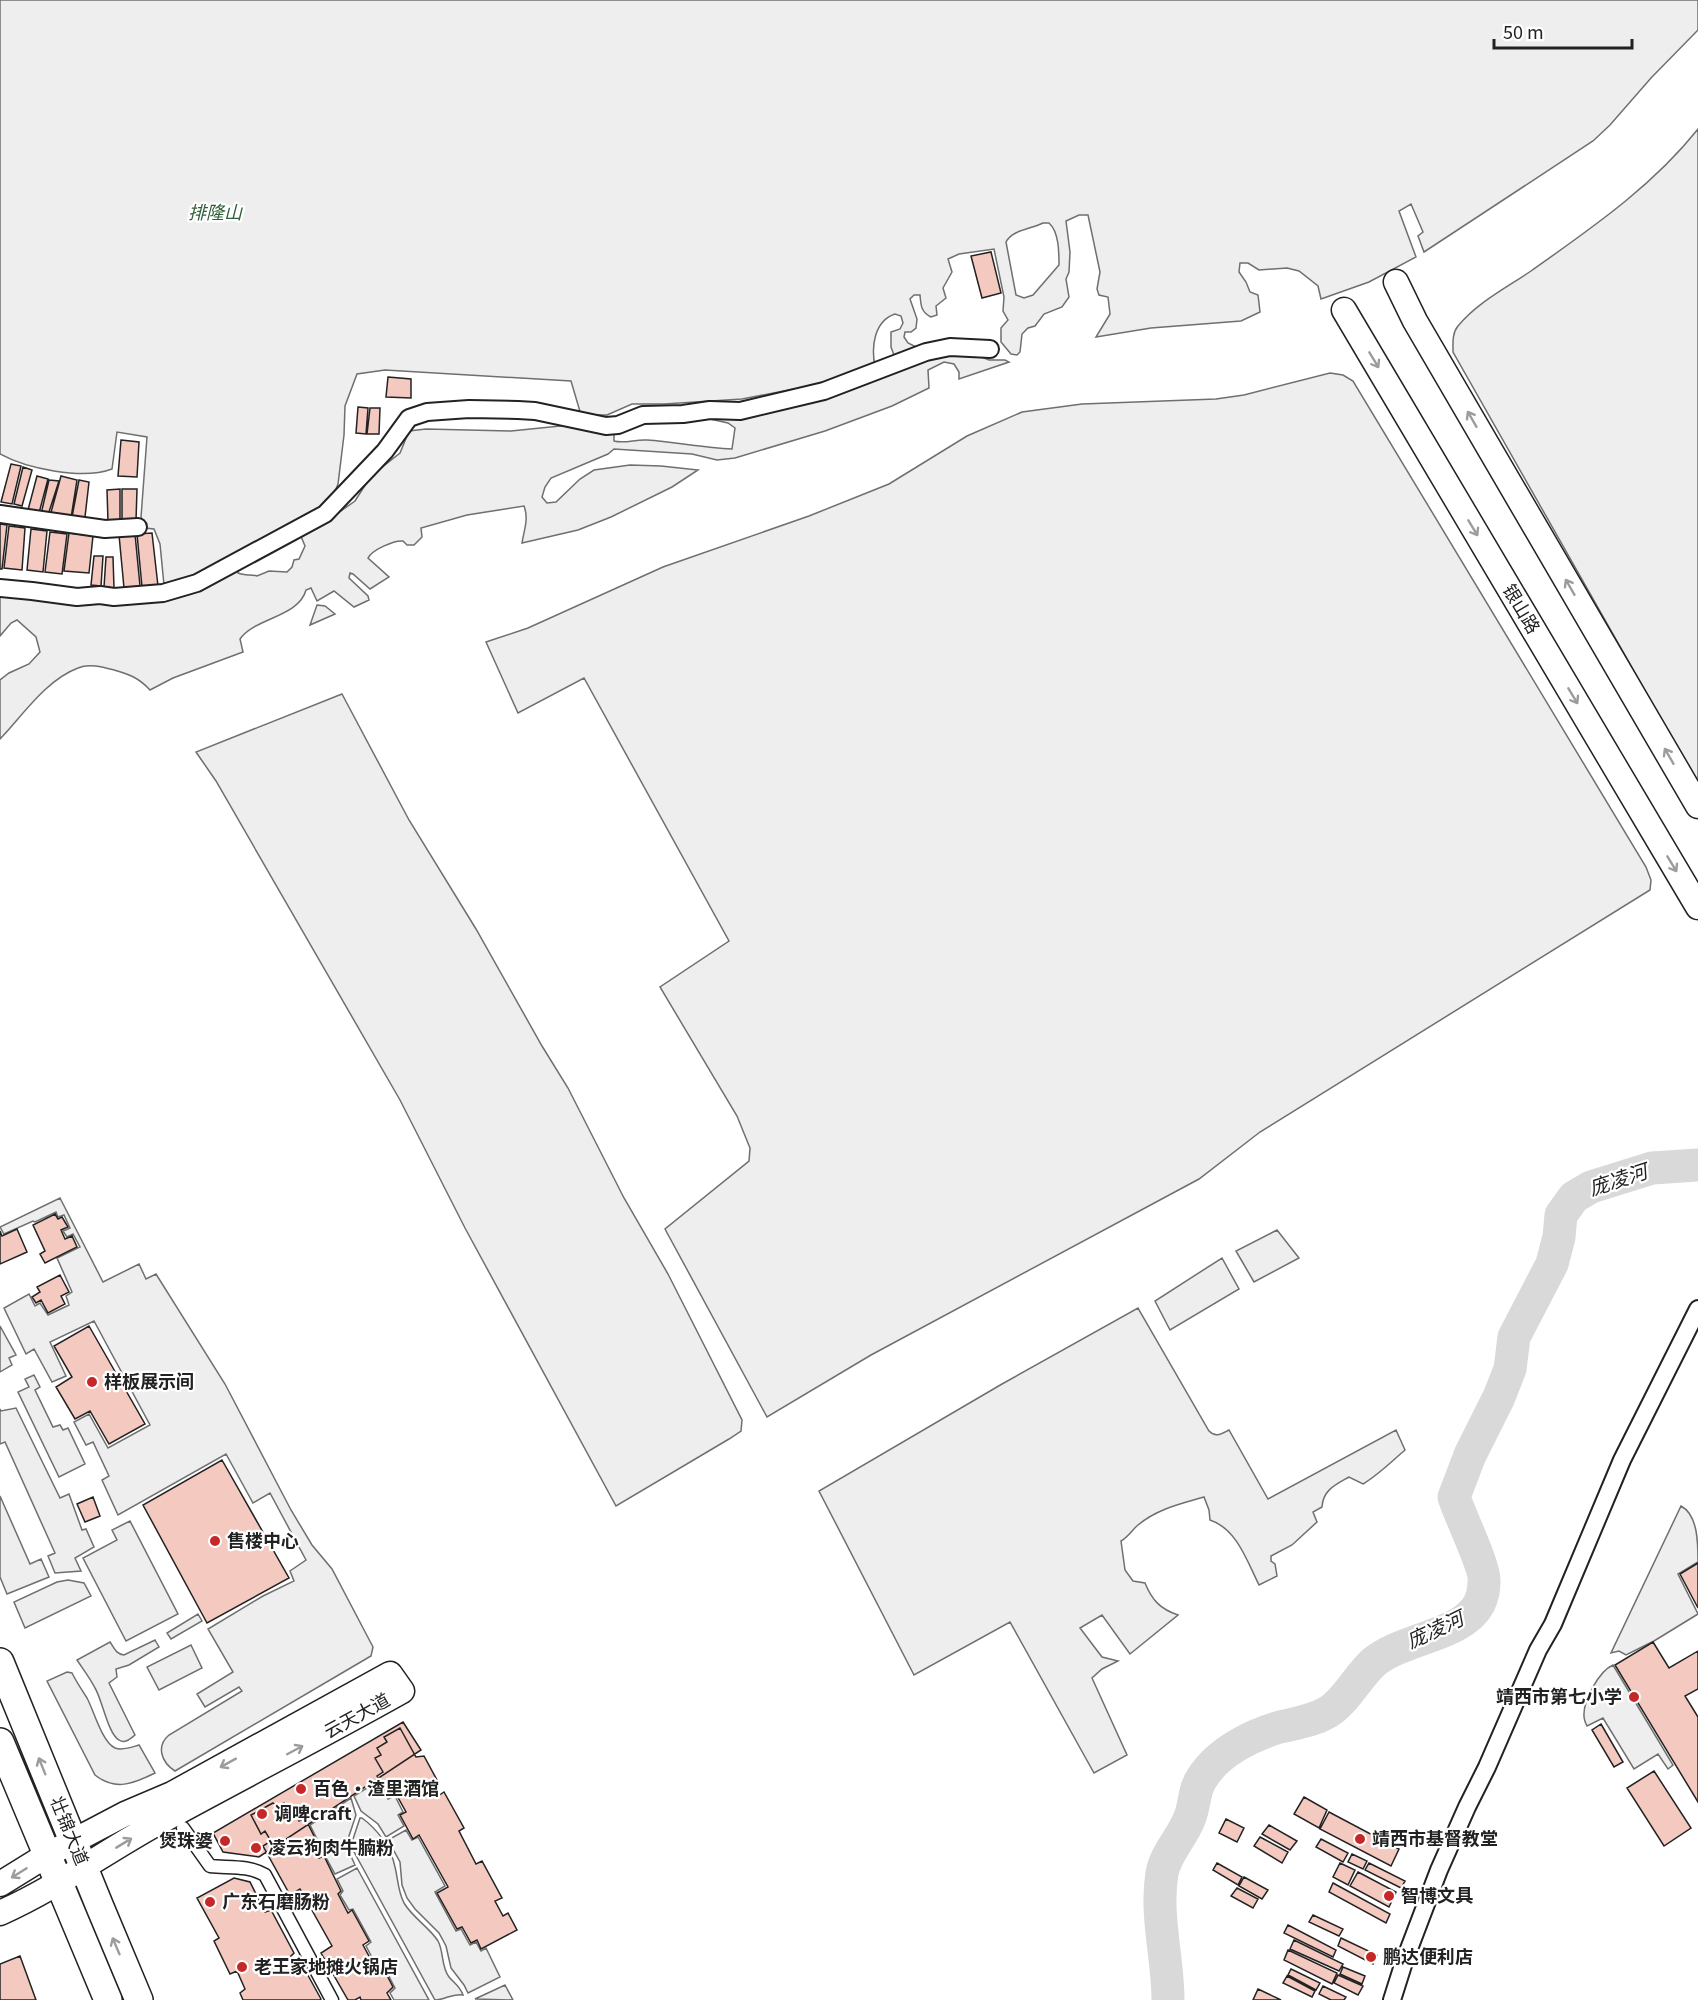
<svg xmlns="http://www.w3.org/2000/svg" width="1698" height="2000" font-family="Georgia,'Noto Sans SC',serif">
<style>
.green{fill:#eee;stroke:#6f6f6f;stroke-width:1.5;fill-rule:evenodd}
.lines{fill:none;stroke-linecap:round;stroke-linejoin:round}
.river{stroke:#d9d9d9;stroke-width:33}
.building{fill:#f3c9c0;stroke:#222;stroke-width:1.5}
.pedestrian-casing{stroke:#222;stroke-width:15}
.minor-casing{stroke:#222;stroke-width:20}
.secondary-casing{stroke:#222;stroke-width:27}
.primary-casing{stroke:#222;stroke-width:30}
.pedestrian{stroke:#fff;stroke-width:12}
.minor{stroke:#fff;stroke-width:16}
.secondary{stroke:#fff;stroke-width:24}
.primary{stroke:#fff;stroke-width:27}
.oneway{stroke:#9c9c9c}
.poi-dot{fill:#c62828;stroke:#fff;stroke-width:2}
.labels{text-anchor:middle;stroke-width:4.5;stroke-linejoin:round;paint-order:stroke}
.park-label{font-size:18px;font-style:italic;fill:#2f5e38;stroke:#fff}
.street-label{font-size:18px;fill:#222;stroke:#fff}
.poi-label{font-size:18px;font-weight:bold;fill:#222;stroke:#fff;text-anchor:start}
.water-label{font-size:20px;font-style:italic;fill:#222;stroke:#fff}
</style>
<rect width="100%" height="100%" fill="#fff"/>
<path class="green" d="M0,0H1698V30L1651,78L1610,125L1593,141L1424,252L1418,236L1423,232L1411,204L1399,211L1416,257L1369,282L1321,299L1318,286L1299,271L1287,268L1259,270L1248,263H1240L1239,272L1246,282L1250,292L1258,295L1260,312L1241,321L1151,328L1096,337L1110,314L1108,297L1099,295L1097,289L1100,272L1088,215H1079L1066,221L1070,252L1069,272L1066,279L1069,297L1062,307L1044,314L1035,326L1028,328L1022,334L1020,352L1017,355L1011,354L1001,342V328L1008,320L1003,311L1004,297L994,249L959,254L948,259L952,272L943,288L946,298L936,306L937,315L931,317C921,312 921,306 920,295H914L910,299L917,319L916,328L911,332H905L904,337L908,343L920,349L899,358L894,355L891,347V332L900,329L903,323L901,316L895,314C874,321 871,347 875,366L810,388L794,389L742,399L664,404H632L607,415H581L571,381L385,370L357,374L345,406L344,435L338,484L333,496L326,505L190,580L164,585L160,544L154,529L145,528L141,517L147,437L117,432L112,469C83,480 27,469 0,454ZM1043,223H1049C1059,232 1059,252 1059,265L1033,295L1024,298L1016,295L1006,242C1012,230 1031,229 1043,223Z
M1698,129V784L1453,352C1453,343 1452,333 1458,326C1478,302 1506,288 1531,271C1590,229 1652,187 1698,129Z
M942,353L979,356L989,360H1005L1009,362L959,379V372L954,364L944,362L928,370L929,388L892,406L825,431L735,458L717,460L692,454L614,449L608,454L551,478L545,487L542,497L547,503L556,502L580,479L594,470L630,465L661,466L698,470L672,487L611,517L578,530L522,543C524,530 529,519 524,506L467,515L421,528L422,537L414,545H407L403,541C394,540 372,550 368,558L389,577L370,589L353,574L350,573L349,578L368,596L369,600L354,607L334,591L317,601L311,588L306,590C299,617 254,618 240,639L243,652L173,678L150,690C139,678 129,674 114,670C103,667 89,663 78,668C46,680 23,715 0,739V680L9,673L29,664L40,652L36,637L17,620L11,623L0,636V594L146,603L183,596L238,567V573C245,576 251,574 257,576L269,571L287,572L292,567L294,560L299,559L305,546L300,534L328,520L355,501L371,476L400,453L409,431L426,429L511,431L570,425L614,431V441C625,444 636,439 647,440C676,442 703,448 732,449L735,428L728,423L701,417Z
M1330,373L1343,375L1353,381L1646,867L1651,880L1650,890L1260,1132L1199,1179L871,1355L767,1417L665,1229L749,1161L750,1148L737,1116L660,987L729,941L584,678L518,713L486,642L528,628L663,567L809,516L889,484L967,436L1022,412L1082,404L1216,399L1244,395Z
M317,605L325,606L335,614L310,625Z
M342,694L409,820L476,929L542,1046L568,1088L624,1198L668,1274L742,1420L741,1431L729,1439L616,1506L465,1228L400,1100L216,781L196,752Z
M60,1198L103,1282L139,1264L146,1279L156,1274L225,1384L291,1510L312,1545L332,1569L373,1647L371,1656L359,1663L175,1771C161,1762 156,1746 169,1735L242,1691L239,1687L205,1707L197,1694L233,1672L208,1629L263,1596L294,1581L290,1571L306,1560L270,1493L253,1503L226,1454L118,1515L102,1480L109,1476L93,1442L86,1445L74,1422L89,1414L108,1448L150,1425L94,1321L50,1342L66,1376L52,1382L34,1349L26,1354L4,1308L29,1294L35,1306L40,1303L48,1315L69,1305L66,1296L72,1292L57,1258L80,1247L73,1234L67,1237L63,1231L70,1228L64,1215L58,1217L56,1212L35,1222L33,1221L4,1234L0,1227Z
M1277,1230L1299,1258L1254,1282L1236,1251Z
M1222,1258L1239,1289L1170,1330L1155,1301Z
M1138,1308L1209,1431C1216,1438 1221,1434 1229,1430L1268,1499L1396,1430L1405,1450C1391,1462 1378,1475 1363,1484L1349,1477C1335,1485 1323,1490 1322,1507L1313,1512L1317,1522L1292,1545L1271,1556V1561L1275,1564L1277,1576L1259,1585C1247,1561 1237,1529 1210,1520L1209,1510L1204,1497C1180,1504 1157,1509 1138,1525C1132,1530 1128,1537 1121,1541L1125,1570L1133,1581L1145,1583C1152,1600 1160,1609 1178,1615L1130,1654L1102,1615L1080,1628L1102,1657L1118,1661L1102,1669L1092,1678L1127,1755L1094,1773L1010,1622L914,1675L819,1491L1002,1384Z
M0,1326L16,1355L9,1358L12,1365L0,1372Z
M34,1375L40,1387L35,1390L53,1427L60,1425L63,1430L68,1428L85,1464L59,1477L18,1392L29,1387L25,1379Z
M16,1408L60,1498L69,1494L82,1530L86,1529L94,1547L75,1558L81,1571L55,1573L48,1556L55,1553L5,1442L0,1444V1409L1,1411Z
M0,1496L30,1564L41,1559L49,1577L7,1594L0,1577Z
M1681,1506C1698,1515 1698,1543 1698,1562L1678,1574L1698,1614L1654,1641L1626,1655L1619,1651L1611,1653Z
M130,1521L178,1614L126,1641L83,1558L117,1540L112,1530Z
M68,1580L84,1583L91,1596L25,1628L14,1602L57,1582Z
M198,1614L202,1621L171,1639L167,1633Z
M155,1640L159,1647L129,1665L116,1669L117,1677L109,1683L135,1735C130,1739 125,1744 119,1740C108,1734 102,1699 95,1688C90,1678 83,1669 77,1660L110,1642C114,1648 116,1654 124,1655Z
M191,1645L202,1668L159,1690L147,1667Z
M1613,1665L1673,1765L1668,1769L1658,1754L1634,1769L1603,1718L1587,1726C1586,1724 1584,1719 1584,1716C1583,1701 1599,1671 1613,1665Z
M67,1672L72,1673C77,1683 82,1690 87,1698C94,1711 102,1742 115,1748C123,1751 132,1747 139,1745L155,1773C133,1784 115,1791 95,1775L47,1681Z
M378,1781L388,1799L395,1796L403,1812L398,1815L404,1826L386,1837L378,1824L361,1811L354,1796Z
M351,1798L356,1815L346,1845L355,1865L335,1874L324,1854L320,1856L314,1844L318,1841L310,1825Z
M360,1818H362C377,1829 391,1847 395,1867C398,1879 398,1892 404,1903C413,1918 429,1927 438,1941C444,1952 441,1967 449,1977C454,1983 460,1986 463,1995C452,1993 445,2000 435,2000L353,1850L352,1842Z
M406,1830L412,1840L418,1837L445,1886L435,1892L456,1931L461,1929L470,1945L476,1942L481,1951L486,1948L500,1977L468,1993L464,1985L451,1968L446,1946L439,1933L415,1909L407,1898L402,1885L400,1862L388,1840Z
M357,1868L429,2000H394L390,1993L395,1988L383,1965L377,1967L366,1946L371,1942L353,1909L349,1910L340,1895L343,1891L337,1879Z
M505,1985L513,2000L475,1999Z"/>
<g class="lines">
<path class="river" d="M1168,2000C1168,1958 1155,1915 1162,1873C1166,1852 1183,1837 1190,1817C1195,1804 1194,1789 1202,1778C1218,1752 1252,1735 1280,1727C1297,1723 1313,1721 1328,1712C1346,1701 1358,1676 1374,1662C1403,1638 1462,1636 1479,1604C1482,1598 1484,1588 1484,1582C1486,1568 1459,1514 1454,1497L1470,1455L1499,1397L1510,1369L1514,1337L1552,1264L1559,1237L1561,1215L1574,1197L1591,1187L1652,1168L1698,1165"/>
</g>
<path class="building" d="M991,252L1001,293L982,298L971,256Z
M388,377L411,379V398L386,397Z
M358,407L368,408L366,434L356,433Z
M370,408H380L379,434H367Z
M121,440L139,442L137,477L118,476Z
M11,464L21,466L12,504L1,502Z
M23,467L32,470L22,506L14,504Z
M37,476L48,479L39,513L28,510Z
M61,476L77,480L71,518L50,516Z
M49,480L59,481L48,515L41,514Z
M79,480L89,482L85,517H72Z
M120,489V522H108L107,490Z
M122,489H137L136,521L122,522Z
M0,524L7,525L2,569H0Z
M9,526L25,528L22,570L4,568Z
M31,529L47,531L43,572L27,570Z
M50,532L67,534L62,574L45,572Z
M69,533L93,536L89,573L64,571Z
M152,533L158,586L142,587L137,534Z
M135,534L140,586L124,588L119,535Z
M94,556H103L101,586L91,585Z
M106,557H113L114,588L104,587Z
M55,1214L58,1219L62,1217L68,1227L61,1230L65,1239L72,1236L77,1247L45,1263L40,1254L45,1251L33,1225Z
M17,1229L27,1252L0,1264V1231L2,1236Z
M60,1275L69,1292L61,1296L65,1304L48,1313L41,1300L36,1303L32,1297L40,1292L37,1287Z
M89,1326L145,1424L109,1444L90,1411L75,1419L56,1387L72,1377L54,1346Z
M222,1460L289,1578L207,1623L143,1505Z
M93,1497L100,1516L85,1522L77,1504Z
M1698,1563V1608L1680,1574Z
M1653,1642L1669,1668L1698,1651V1689L1685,1696L1698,1717V1802L1615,1665Z
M403,1722L421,1750L259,1857L223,1852L213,1833Z
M1601,1724L1623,1762L1614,1767L1592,1730Z
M400,1728L416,1757L424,1756L437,1780L431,1783L438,1796L444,1792L464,1828L459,1831L476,1864L482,1861L502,1898L495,1901L503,1916L508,1913L517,1930L481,1949L477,1940L471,1943L462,1927L457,1929L437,1893L448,1887L419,1835L413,1839L400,1815L406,1812L396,1794L389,1798L377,1776L383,1772L375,1758L381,1755L377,1748L387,1742L384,1737Z
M1654,1771L1691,1828L1664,1846L1627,1788Z
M1304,1797L1327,1810L1319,1828L1294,1814Z
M273,1803L277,1806L284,1803L288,1812L293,1809L299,1821L305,1818L316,1840L311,1843L319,1858L324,1856L341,1891L338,1894L348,1913L352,1910L369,1941L363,1945L376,1969L382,1966L393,1987L387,1993L391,2000H361L360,1997L355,2000H348L321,1953L332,1946L300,1889L290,1895L263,1846L271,1841L265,1831L261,1834L251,1815Z
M1329,1812L1399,1849L1391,1866L1320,1829Z
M1226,1819L1244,1828L1237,1842L1219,1833Z
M1269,1825L1297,1841L1290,1850L1262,1834Z
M1260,1837L1288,1852L1282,1863L1254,1846Z
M1321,1839L1348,1853L1343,1862L1316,1847Z
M1352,1854L1367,1861L1363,1869L1348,1862Z
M1217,1863L1242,1877L1238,1885L1213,1870Z
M1340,1863L1355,1870L1348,1885L1333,1877Z
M1369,1863L1405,1881L1401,1888L1365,1870Z
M1358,1872L1396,1892L1389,1907L1350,1886Z
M1244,1877L1268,1890L1262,1899L1239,1886Z
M234,1878L250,1882L265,1912L271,1910L294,1953L290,1957L295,1962L299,1959L321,1999L320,2000H243L240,1993L245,1989L237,1971L230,1974L214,1941L219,1938L197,1898Z
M1333,1883L1390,1914L1386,1923L1329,1892Z
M1237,1888L1258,1899L1253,1908L1231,1896Z
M1313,1915L1343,1929L1339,1936L1309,1922Z
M1288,1925L1336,1950L1333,1957L1284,1933Z
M1341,1938L1377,1955L1373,1964L1338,1946Z
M1294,1940L1343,1964L1339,1971L1290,1949Z
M1288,1950L1337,1973L1332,1984L1284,1960Z
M20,1956L36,2000H0V1964Z
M1343,1967L1365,1976L1362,1984L1340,1974Z
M1291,1969L1320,1983L1316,1990L1288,1975Z
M1338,1975L1363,1986L1358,1995L1334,1983Z
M1287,1976L1315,1991L1312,1997L1283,1983Z
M1323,1986L1346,1997L1344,2000H1331L1319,1994Z
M1258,1989L1281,2000H1253Z"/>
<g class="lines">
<defs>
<path id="pedestrian" d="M183,1828L210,1866C229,1868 248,1865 265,1875L332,2000"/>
<path id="minor" d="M0,514L105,529L138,527
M0,588L32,591L77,597L100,595L114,597L163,593L197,583L325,514L385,451L409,418L427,412L469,409L518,410L535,411L606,426L618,425L643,415L683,414L710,410L740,411L824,391L926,352L950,347L990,349
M1392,2000L1404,1962L1439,1870L1467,1807L1487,1767L1538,1650L1553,1624L1622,1460L1698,1309"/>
<path id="secondary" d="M1396,282L1415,321L1698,806
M1344,310L1698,907
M0,1884L47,1855L125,1814L172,1794L390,1674L402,1691C320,1737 236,1780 154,1825C102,1854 54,1889 0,1913"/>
<path id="primary" d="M0,1662L100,1907L139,2000
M0,1742L108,2000"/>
</defs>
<use href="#pedestrian" class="pedestrian-casing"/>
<use href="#minor" class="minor-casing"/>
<use href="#secondary" class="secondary-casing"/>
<use href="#primary" class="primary-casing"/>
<use href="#pedestrian" class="pedestrian"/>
<use href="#minor" class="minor"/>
<use href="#secondary" class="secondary"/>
<use href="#primary" class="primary"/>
</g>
<defs><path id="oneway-shaft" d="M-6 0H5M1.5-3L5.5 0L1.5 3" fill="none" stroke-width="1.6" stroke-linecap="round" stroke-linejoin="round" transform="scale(1.5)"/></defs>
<g class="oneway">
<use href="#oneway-shaft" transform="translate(1374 360) rotate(59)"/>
<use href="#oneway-shaft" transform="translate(1472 419) rotate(-120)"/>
<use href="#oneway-shaft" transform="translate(1473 528) rotate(59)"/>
<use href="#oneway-shaft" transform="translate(1570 587) rotate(-120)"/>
<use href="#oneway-shaft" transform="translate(1573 696) rotate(59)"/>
<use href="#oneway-shaft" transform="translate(1669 756) rotate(-120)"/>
<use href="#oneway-shaft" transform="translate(1672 864) rotate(59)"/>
<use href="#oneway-shaft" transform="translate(295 1750) rotate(-28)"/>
<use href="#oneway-shaft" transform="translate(228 1763) rotate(151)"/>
<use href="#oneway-shaft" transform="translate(42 1766) rotate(-112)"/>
<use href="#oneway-shaft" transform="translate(124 1843) rotate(-31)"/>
<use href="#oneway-shaft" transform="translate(19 1873) rotate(148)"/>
<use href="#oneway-shaft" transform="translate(116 1946) rotate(-113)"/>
</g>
<g class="poi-dot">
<circle cx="92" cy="1382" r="6"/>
<circle cx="215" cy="1541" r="6"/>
<circle cx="1634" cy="1697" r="6"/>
<circle cx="301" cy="1789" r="6"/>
<circle cx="262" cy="1814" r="6"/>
<circle cx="1360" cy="1839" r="6"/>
<circle cx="225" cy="1841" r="6"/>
<circle cx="256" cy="1848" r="6"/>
<circle cx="1389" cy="1896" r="6"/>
<circle cx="210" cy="1902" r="6"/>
<circle cx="1371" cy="1957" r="6"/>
<circle cx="242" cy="1967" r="6"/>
</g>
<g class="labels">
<g class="park-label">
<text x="215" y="219">排隆山</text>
</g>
<g class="street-label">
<text transform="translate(1521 609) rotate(59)" y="6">银山路</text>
<text transform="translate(357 1716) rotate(-29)" y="6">云天大道</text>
<text transform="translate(69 1831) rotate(68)" y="6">壮锦大道</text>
</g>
<g class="poi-label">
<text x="104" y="1388">样板展示间</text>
<text x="227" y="1547">售楼中心</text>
<text x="1622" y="1703" text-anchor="end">靖西市第七小学</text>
<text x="313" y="1795">百色·渣里酒馆</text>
<text x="274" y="1820">调啤craft</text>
<text x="1372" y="1845">靖西市基督教堂</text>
<text x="213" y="1847" text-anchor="end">煲珠婆</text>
<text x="268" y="1854">凌云狗肉牛腩粉</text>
<text x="1401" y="1902">智博文具</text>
<text x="222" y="1908">广东石磨肠粉</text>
<text x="1383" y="1963">鹏达便利店</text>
<text x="254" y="1973">老王家地摊火锅店</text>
</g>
<g class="water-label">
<text transform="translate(1618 1180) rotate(-18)" y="7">庞凌河</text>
<text transform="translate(1435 1630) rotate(-25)" y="7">庞凌河</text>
</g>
</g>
<path d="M1494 39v9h138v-9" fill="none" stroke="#222222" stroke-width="3"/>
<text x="1503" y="39" font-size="18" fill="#222222" stroke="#ffffff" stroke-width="4.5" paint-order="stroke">50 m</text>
</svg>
